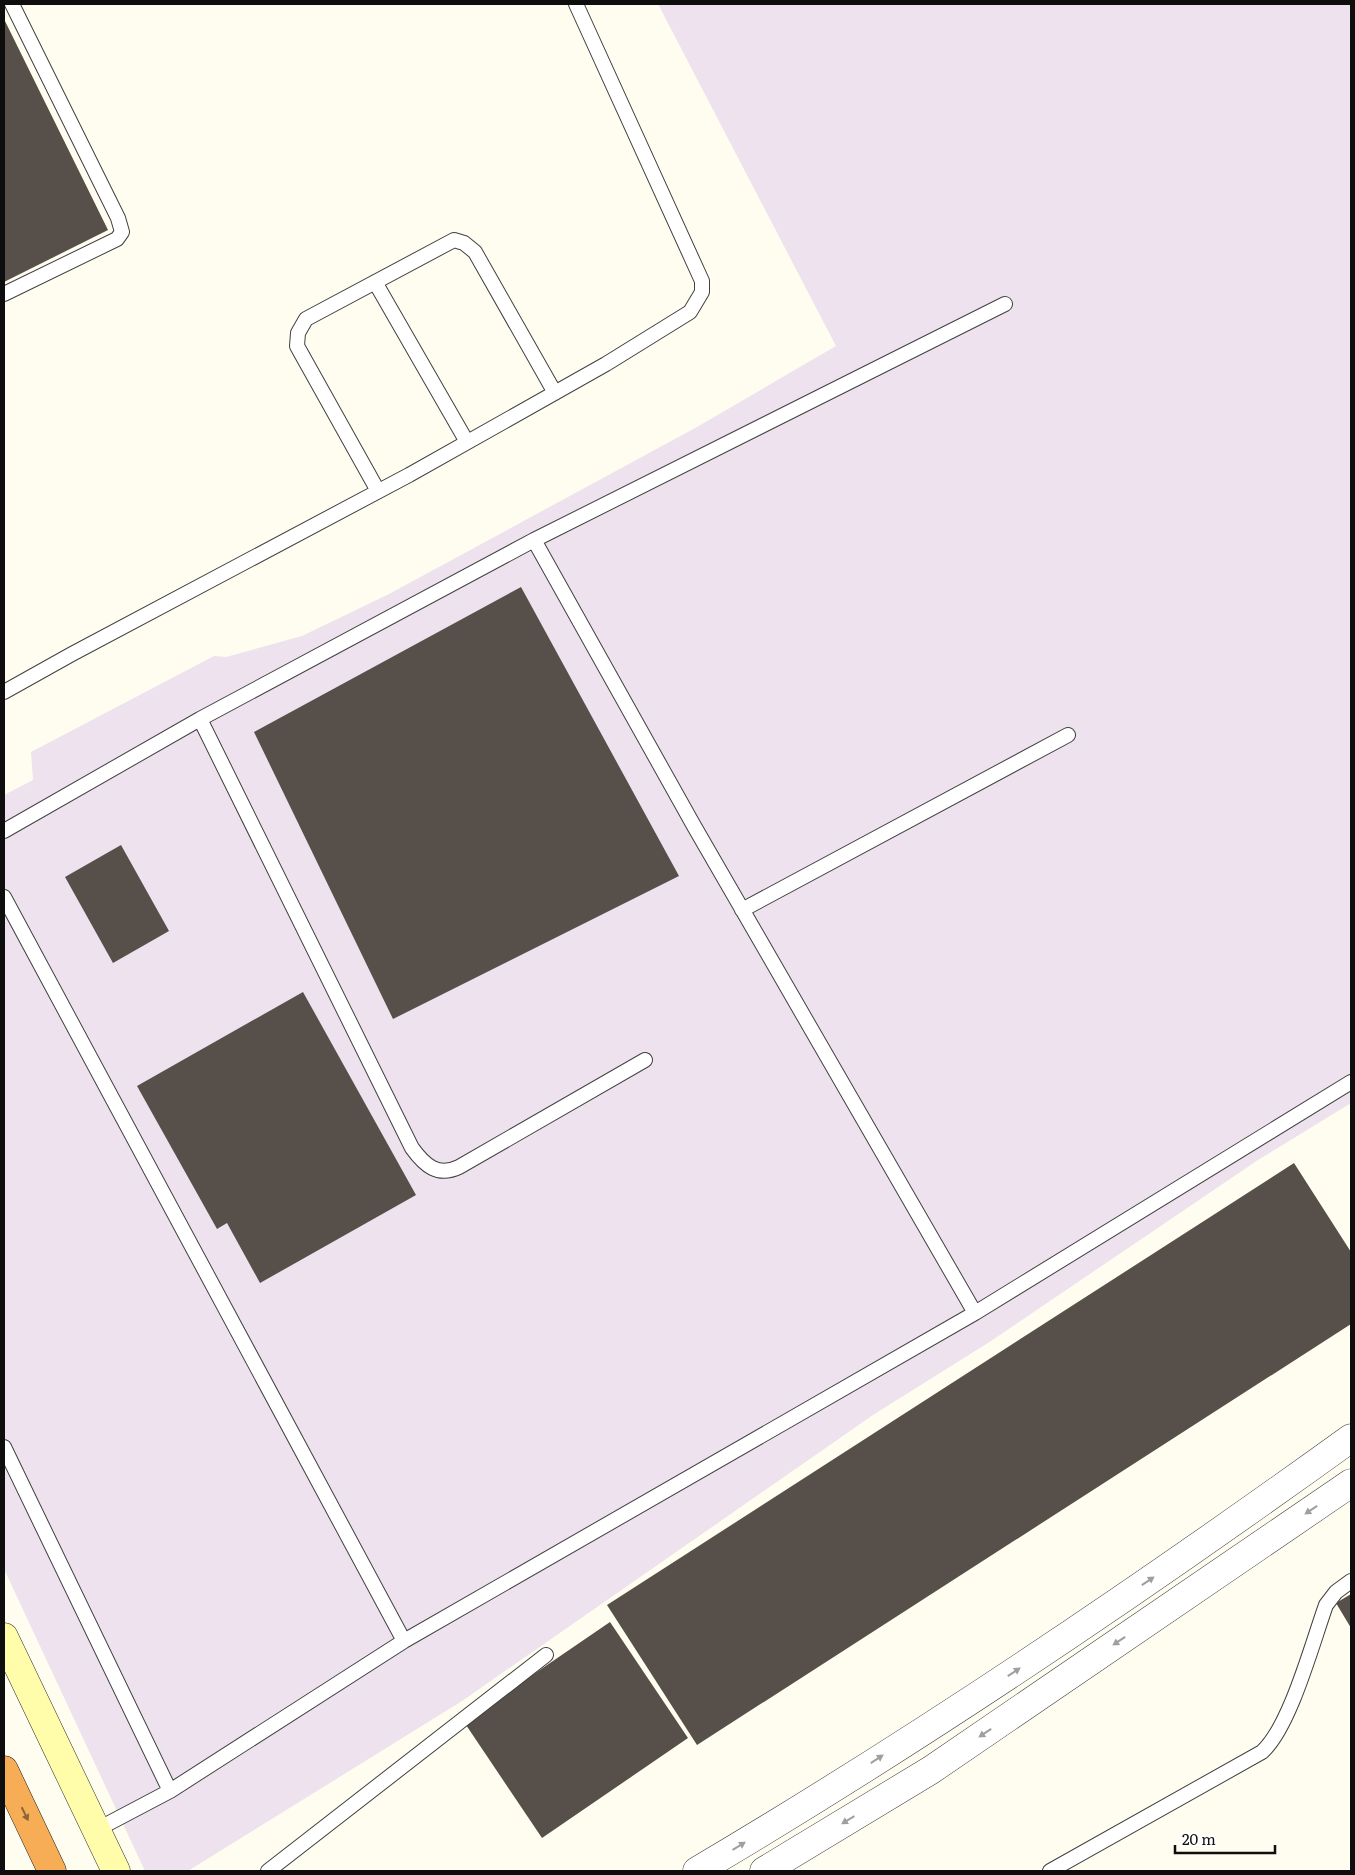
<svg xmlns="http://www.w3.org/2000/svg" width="1355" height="1875" font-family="Literata,serif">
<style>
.industrial{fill:#ede2ed}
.building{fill:#57504a}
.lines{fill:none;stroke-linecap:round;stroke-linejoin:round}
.service-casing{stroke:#414141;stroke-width:16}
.minor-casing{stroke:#414141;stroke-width:29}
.secondary-casing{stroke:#303030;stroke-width:29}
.motorway-casing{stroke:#1f1f1f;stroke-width:29}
.service{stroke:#fff;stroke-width:14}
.minor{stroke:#fff;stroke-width:28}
.secondary{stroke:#fffdaa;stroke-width:28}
.motorway{stroke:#f6ad56;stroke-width:28}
.oneway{fill:#9f9f9f}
.oneway2{fill:#8e6536}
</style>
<rect width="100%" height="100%" fill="#fffdef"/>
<path class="industrial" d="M658,4h693v1099l-93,57 -267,181 -118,74 -411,286 -274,170h-43l-141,-302v-774l29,-15 -2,-28 183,-96 12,1 76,-21 87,-42 308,-167 139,-81z"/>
<path class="building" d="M4,19l104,211 -104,52z
M521,587l158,289 -286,143 -139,-287z
M121,845l48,86 -56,32 -48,-86z
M303,992l113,203 -156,88 -33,-60 -10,6 -80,-143z
M1294,1163l57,89v72l-654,421 -90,-140z
M1351,1594v34l-15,-25z
M610,1622l78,116 -146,100 -78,-116z"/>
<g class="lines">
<defs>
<path id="service" d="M375,282l92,160
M4,294l113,-55 5,-7 -4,-14 -106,-214
M378,491l-81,-145 1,-13 8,-14 148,-79 10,3 11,9 80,141
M534,540l160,286 281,487
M4,692l68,-38 337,-179 197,-111 84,-52 12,-20v-11l-126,-277
M200,719l212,429c13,18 26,29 47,19l186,-107
M4,831l196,-112 334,-179 471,-236
M4,897l400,744
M742,910l326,-175
M4,1447l166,344
M96,1830l74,-39 234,-150 571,-328 376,-231
M268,1871l278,-216
M1050,1871l212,-119c28,-25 50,-108 64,-147l10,-13 15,-11"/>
<path id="minor" d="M697,1871c225,-133 442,-280 654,-433
M764,1871l167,-101 420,-287"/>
<path id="secondary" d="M4,1637l112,234"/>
<path id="motorway" d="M4,1770l48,101"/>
</defs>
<use href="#service" class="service-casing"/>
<use href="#minor" class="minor-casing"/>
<use href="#secondary" class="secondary-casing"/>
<use href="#motorway" class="motorway-casing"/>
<use href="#service" class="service"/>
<use href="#minor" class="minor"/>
<use href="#secondary" class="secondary"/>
<use href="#motorway" class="motorway"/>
</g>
<defs><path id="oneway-solid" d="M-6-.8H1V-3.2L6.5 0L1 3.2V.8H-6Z" transform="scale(1.25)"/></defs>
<g class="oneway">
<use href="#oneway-solid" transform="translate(1311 1510) rotate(146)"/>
<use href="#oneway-solid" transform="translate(1148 1581) rotate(-34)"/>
<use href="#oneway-solid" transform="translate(1119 1641) rotate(146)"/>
<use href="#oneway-solid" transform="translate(1014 1672) rotate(-33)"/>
<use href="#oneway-solid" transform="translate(985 1733) rotate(146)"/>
<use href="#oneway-solid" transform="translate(877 1759) rotate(-33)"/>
<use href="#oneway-solid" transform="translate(848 1820) rotate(149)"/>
<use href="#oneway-solid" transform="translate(739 1846) rotate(-31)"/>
</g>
<use class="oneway2" href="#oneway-solid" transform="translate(25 1814) rotate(64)"/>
<rect width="1355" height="1875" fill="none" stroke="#0e0e0e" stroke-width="10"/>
<path d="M1175 1845v8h100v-8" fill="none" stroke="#0e0e0e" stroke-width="2.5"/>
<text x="1182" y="1845" font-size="15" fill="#0e0e0e" stroke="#ffffff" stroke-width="4" paint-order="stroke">20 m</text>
</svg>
